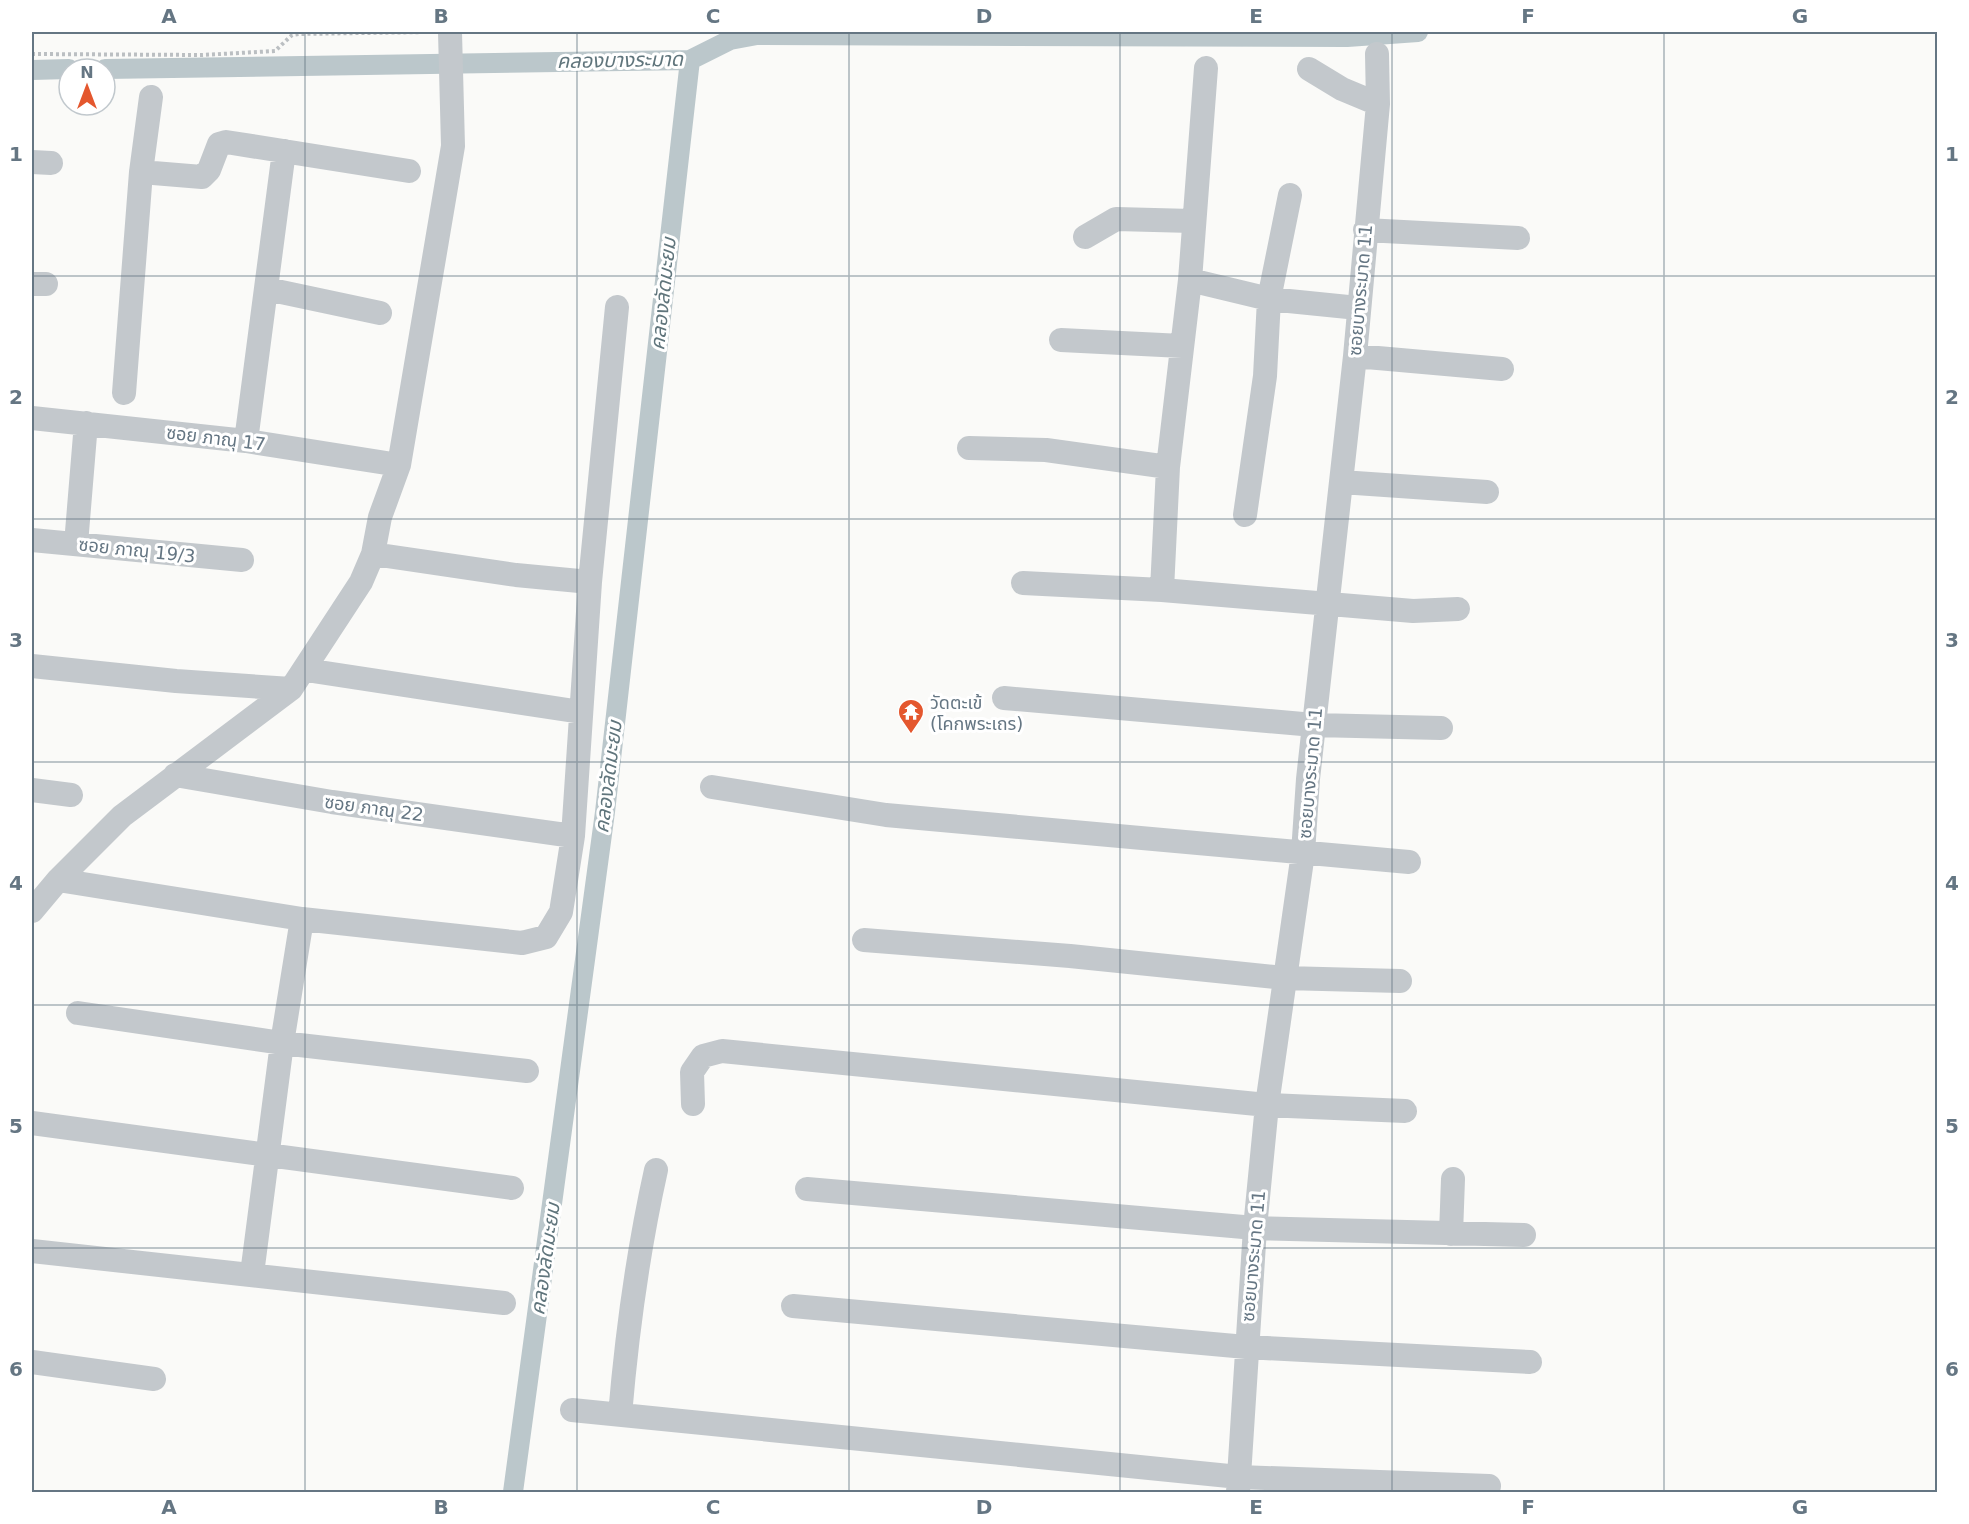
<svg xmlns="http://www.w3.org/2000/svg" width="1969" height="1524" font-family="'DejaVu Sans','Noto Sans Thai',sans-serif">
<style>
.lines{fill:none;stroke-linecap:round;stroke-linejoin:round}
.canal{stroke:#bbc7cb;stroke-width:20}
.path{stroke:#bbbfc2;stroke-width:4;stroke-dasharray:3 3;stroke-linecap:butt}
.minor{stroke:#c3c8cc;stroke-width:24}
.grid{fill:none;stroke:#657683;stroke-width:1.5;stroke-opacity:0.55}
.labels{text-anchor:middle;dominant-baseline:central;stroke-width:6;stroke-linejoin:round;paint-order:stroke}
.street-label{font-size:18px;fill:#657683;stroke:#fff}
.poi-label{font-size:18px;fill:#657683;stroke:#fff;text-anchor:start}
.water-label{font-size:20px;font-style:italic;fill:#60757c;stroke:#fff}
.neatline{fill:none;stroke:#657683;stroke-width:2}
.grid-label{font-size:20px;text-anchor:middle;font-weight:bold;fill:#657683}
</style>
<rect width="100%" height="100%" fill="#fafaf8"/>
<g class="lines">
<path class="canal" d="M105,69l585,-9 40,-20 27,-5 590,2 71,-5
M32,70l37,-1
M513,1492l92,-680 85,-752"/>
<path class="path" d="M32,54l170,1 73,-4 17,-16 7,-1 129,-2"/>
<path class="minor" d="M1206,68l-16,212 -22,187 -6,123 251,21 45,-2
M1309,69l33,20 36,15
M32,162l19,1
M141,172l61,5 7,-7 10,-26 7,-2 183,29
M1365,230l153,8
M1085,237l31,-18 76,2
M1190,280l79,19 89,9
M32,284h14
M267,289l113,24
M1061,340l121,6
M1355,356l147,13
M124,393l17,-221 10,-75
M32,418l214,23 153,24
M246,441l38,-290
M969,448l77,2 122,17
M1341,482l146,10
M1245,515l20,-139 4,-77 21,-104
M32,540l210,20
M76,544l10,-121
M373,554l143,21 74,7
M1023,583l139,7
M32,666l144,15 115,8
M306,670l275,42
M1004,698l310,27 127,3
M175,775l157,27 241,34
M712,787l174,28 523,47
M32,790l39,5
M58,880l244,39 220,24 24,-6 15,-25 12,-76 17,-254 27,-275
M32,911l26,-31 64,-64 169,-127 70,-107 12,-28 7,-37 19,-52 54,-319 -3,-114
M864,940l206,16 214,22 116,3
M78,1013l204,30 245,28
M693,1104l-1,-32 11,-16 19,-5 545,54 138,6
M32,1123l480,65
M807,1189l448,39 269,7
M1451,1234l2,-55
M32,1251l472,52
M252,1274l30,-231 20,-124
M793,1306l453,41 284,15
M32,1362l122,17
M572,1410l667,67 250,9
M620,1415c7,-83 18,-164 36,-245
M1238,1492l17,-264 12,-123 36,-252 5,-74 47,-423 23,-252 -1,-50"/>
</g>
<path class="grid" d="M305,32v1460M577,32v1460M849,32v1460M1120,32v1460M1392,32v1460M1664,32v1460M32,276h1906M32,519h1906M32,762h1906M32,1005h1906M32,1248h1906"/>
<defs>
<symbol id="temple-pin" viewBox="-11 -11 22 30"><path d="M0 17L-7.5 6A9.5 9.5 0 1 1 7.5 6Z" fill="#e4572e" stroke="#fff"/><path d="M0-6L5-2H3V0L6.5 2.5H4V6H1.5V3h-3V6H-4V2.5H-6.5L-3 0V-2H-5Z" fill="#fff"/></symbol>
</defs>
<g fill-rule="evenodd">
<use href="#temple-pin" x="896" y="697" width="30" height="40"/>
</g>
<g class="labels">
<g class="street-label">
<text transform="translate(1360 290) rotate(-85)">ซอยบางระมาด 11</text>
<text transform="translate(216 438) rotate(7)">ซอย ภาณุ 17</text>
<text transform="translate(137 550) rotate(6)">ซอย ภาณุ 19/3</text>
<text transform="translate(1310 773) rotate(-85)">ซอยบางระมาด 11</text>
<text transform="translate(374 808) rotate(8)">ซอย ภาณุ 22</text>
<text transform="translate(1253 1256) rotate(-85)">ซอยบางระมาด 11</text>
</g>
<g class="poi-label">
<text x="930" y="702">วัดตะเข้<tspan x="930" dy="21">(โคกพระเถร)</tspan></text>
</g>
<g class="water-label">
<text transform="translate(620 60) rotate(-1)">คลองบางระมาด</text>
<text transform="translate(663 294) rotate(-84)">คลองลัดมะยม</text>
<text transform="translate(608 777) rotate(-83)">คลองลัดมะยม</text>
<text transform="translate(545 1259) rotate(-82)">คลองลัดมะยม</text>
</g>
</g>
<rect width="1969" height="1524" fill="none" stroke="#ffffff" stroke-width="66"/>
<g transform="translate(87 87)"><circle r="28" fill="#ffffff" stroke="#c1c8cd" stroke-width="1.5"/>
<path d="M0-4.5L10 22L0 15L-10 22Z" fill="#e4572e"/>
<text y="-9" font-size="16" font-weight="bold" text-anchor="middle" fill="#657683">N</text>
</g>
<rect x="33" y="33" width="1903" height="1458" class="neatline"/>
<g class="grid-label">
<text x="169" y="23">A</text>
<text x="441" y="23">B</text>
<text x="713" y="23">C</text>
<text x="984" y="23">D</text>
<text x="1256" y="23">E</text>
<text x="1528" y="23">F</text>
<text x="1800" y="23">G</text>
<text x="16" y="161">1</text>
<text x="1952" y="161">1</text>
<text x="16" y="404">2</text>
<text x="1952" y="404">2</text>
<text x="16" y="647">3</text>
<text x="1952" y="647">3</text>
<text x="16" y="890">4</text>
<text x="1952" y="890">4</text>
<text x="16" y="1133">5</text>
<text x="1952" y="1133">5</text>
<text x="16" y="1376">6</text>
<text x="1952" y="1376">6</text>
<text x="169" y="1514">A</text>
<text x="441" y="1514">B</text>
<text x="713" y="1514">C</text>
<text x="984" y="1514">D</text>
<text x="1256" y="1514">E</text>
<text x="1528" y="1514">F</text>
<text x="1800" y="1514">G</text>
</g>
</svg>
